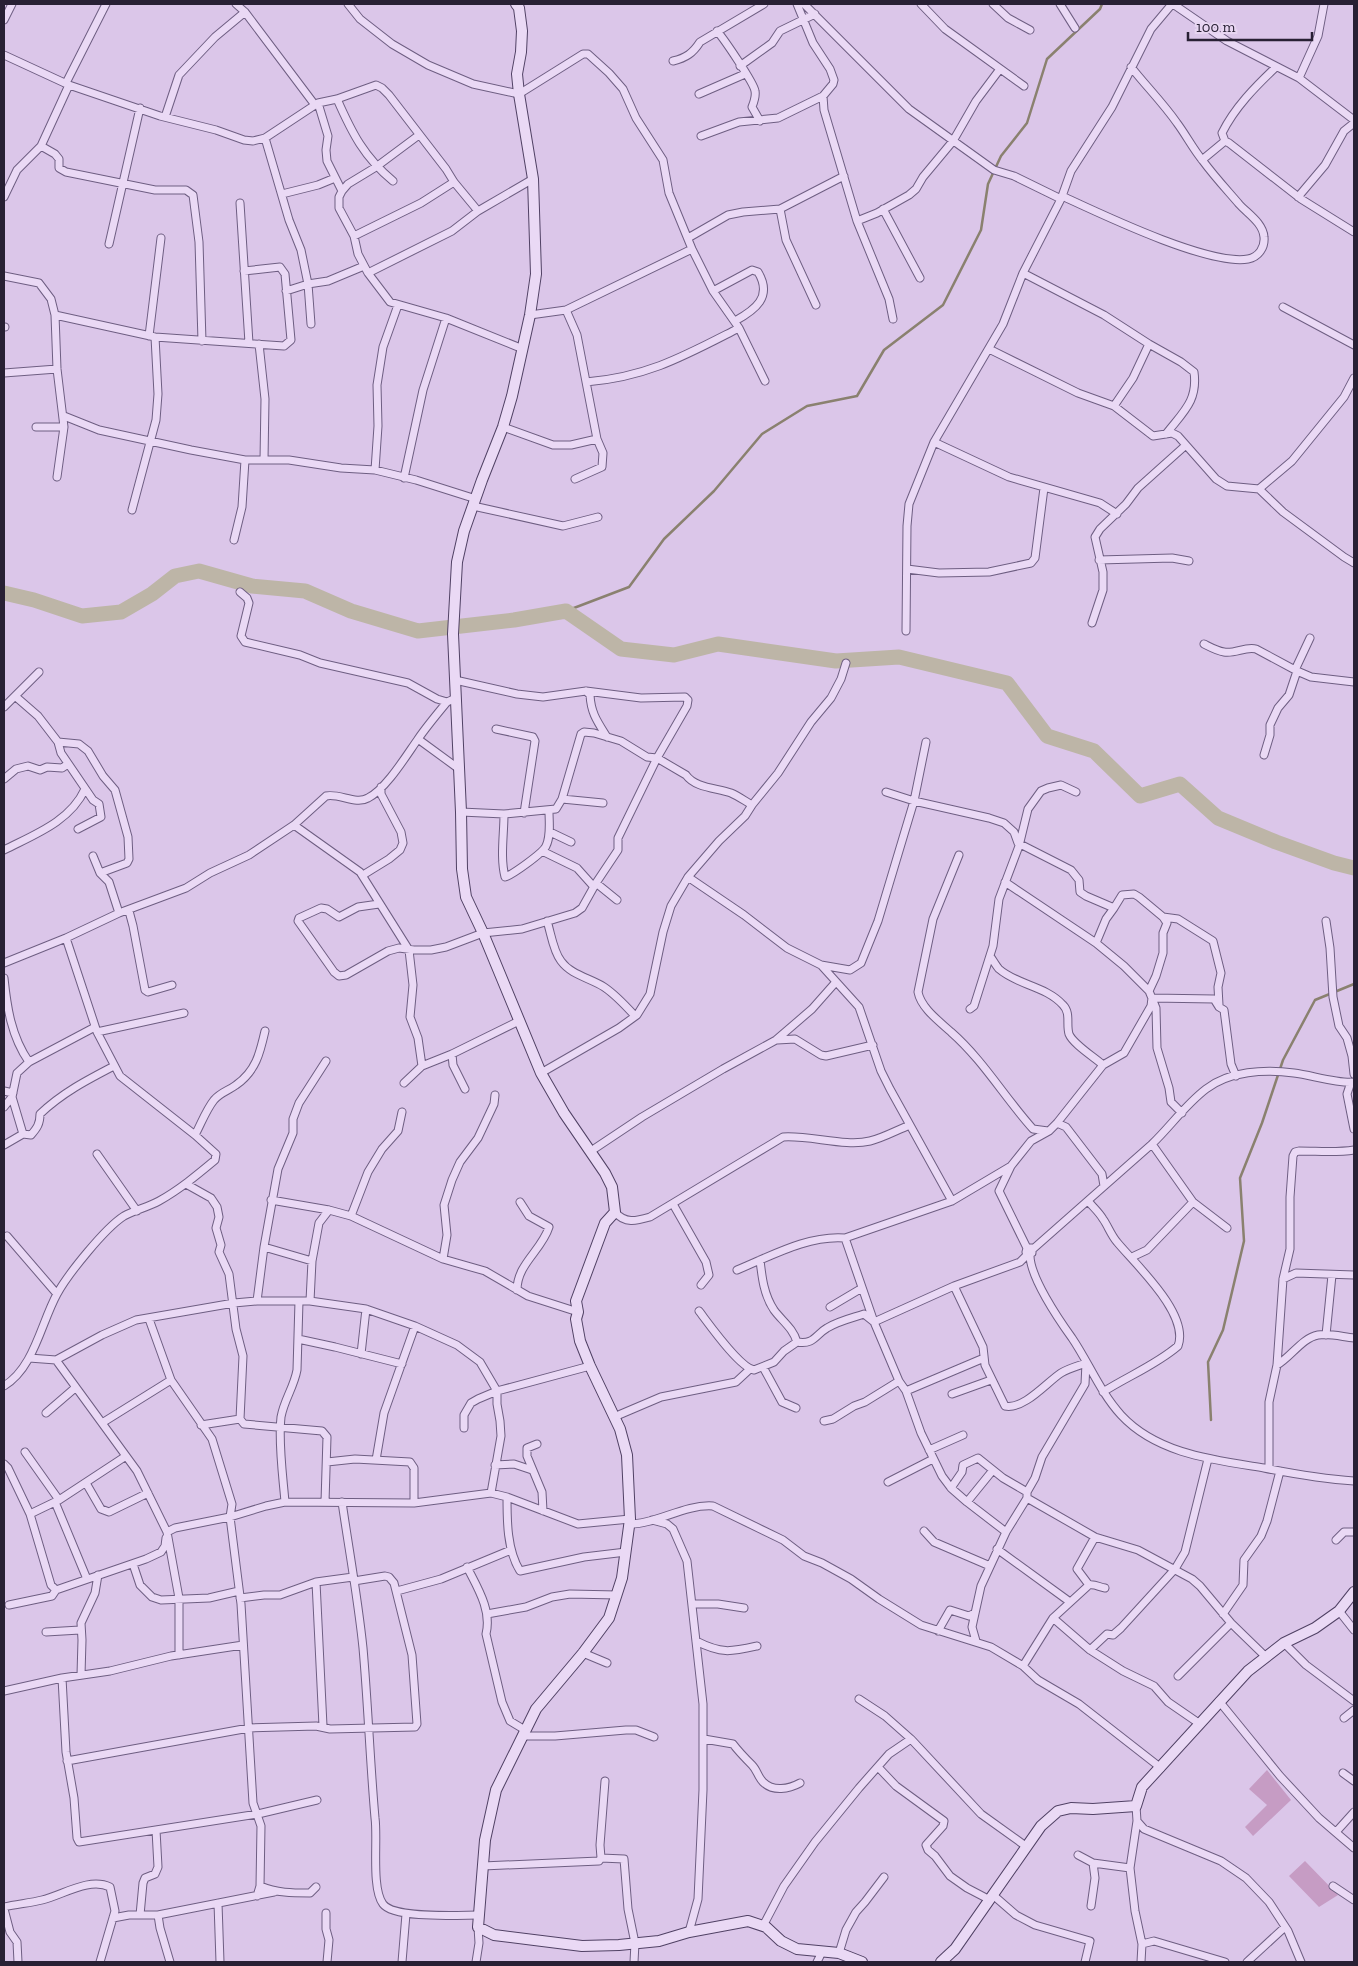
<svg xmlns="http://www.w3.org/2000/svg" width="1358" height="1966" font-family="'Zilla Slab',serif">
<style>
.green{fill:#c69cc4}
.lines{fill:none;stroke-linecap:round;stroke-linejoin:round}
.stream{stroke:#8a816f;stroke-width:2.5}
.river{stroke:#bdb5a7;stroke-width:15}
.street-casing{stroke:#6e5e82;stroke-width:9}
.secondary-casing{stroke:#504164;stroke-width:12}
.street{stroke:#ead9f5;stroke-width:7}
.secondary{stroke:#ead9f5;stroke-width:10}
</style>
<rect width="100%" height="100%" fill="#dbc6e9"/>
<path class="green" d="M1267,1770l24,30 -38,36 -8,-9 22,-22 -18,-16z
M1305,1861l33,34 -19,12 -30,-31z"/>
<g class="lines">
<path class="stream" d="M566,611l63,-24 35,-48 50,-48 48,-57 45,-28 50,-10 27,-46 59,-45 38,-75 7,-46 13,-28 26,-33 20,-64 53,-50 2,-5
M1211,1420l-3,-58 15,-32 21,-89 -4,-63 22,-55 21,-63 32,-60 39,-16"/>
<path class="river" d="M4,593l30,7 48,16 39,-4 31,-18 23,-18 24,-5 53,15 53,5 46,20 67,20 96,-11 52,-9 55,38 53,6 44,-11 118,17 63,-4 108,26 40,53 47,15 46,45 40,-12 38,34 58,24 58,21 20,5"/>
<defs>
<path id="street" d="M236,4l9,8 70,93
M348,4l12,15 32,25 36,21 45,19 46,10 64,-40h5l21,19 14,16 13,29 27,42 6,33 23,56 21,42 26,37 26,53
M804,4l105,105 85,61 20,6 47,23
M921,4l24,25 79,57
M993,4l15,14 22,12
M1060,4l15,24
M1173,4l54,37 72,37 55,42
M4,20l8,-16
M717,31c7,8 37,52 38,60 1,5 -1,11 -3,16l8,14
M4,55l65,30 91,31 56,14 28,10 9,1 12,-3 53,-35 19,-4 39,-14 6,3 7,7 57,74 8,13 24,29
M673,61c13,-3 20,-8 27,-19l64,-38
M740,66l32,-23 8,-12 35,-17
M1276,67c-21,20 -41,40 -54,66l3,8 4,2 72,56 53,33
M1299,78l19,-42 6,-32
M66,83l40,-79
M699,94l46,-20
M823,96l1,14 33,111 32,78 4,20
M337,99c15,34 27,58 56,82
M318,103l10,33 -2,14 1,11 15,30
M165,117l14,-42 36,-38 30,-25
M419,135l-43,32 -28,17 -6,7 -3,6v11l15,28 4,18 10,19 22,29 56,16 77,31
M701,136l38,-14 39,-4 45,-22 10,-12 1,-4 -4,-11 -17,-26 -16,-39
M265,138l24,82 12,30 7,34 3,40
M41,146l14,8 4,5v9l7,4 89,18h31l7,5 6,47 3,99
M1202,160l23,-19
M282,194l36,-9 17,-7
M1062,196c39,18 147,70 186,63 11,-2 17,-12 16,-22 -1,-14 -16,-23 -25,-33 -12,-14 -25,-28 -36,-43 -10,-12 -17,-26 -26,-38 -14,-20 -31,-37 -46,-56
M4,197l13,-27 24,-24 28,-61
M1298,197l27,-32 19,-34 10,-8
M240,203l9,140
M780,209l6,31 30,65
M883,209l37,69
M857,221l20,-8 32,-18 7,-6 7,-12 30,-36 23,-40 24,-32
M354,236l67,-33 33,-21
M688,238l40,-23 15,-3 37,-3 64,-33
M109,244l31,-136
M368,273l84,-42 26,-20 55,-32
M1023,273l81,42 45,29 32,18 13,10c4,29 -11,40 -28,62
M4,276l35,7 12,16 4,16 2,54 7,58 -7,50
M286,291l22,-7 20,-3 36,-15
M713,291l39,-21 6,2c15,25 -3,38 -23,49
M1283,307l71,38
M566,310l11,25 20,104 6,14 -1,14 -27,12
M55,315l100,22 129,9 7,-6 -6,-66 -5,-7 -36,4
M530,315l36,-5 126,-61
M4,327h1
M149,336l12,-98
M259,344l6,55 -1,61
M989,349l89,44 36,13 39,30 19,-3 6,3 38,43 11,7 32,3 24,23 61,45 10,6
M4,373l53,-4
M586,382c62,-5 100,-27 153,-54
M1114,406l19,-28 16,-34
M64,416l35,14 92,20 54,10h44l52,8 34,2 41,10 60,19
M36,427h28
M503,427l50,18h18l26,-6
M934,442l75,35 91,26 17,11
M375,470l3,-44 -1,-41 6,-38 15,-42
M404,478l19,-88 23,-72
M1259,489l33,-28 52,-64 10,-19
M473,506l90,20 35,-9
M132,510l24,-90 2,-26 -3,-57
M234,540l8,-33 3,-47
M1099,560l73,-2 17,3
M907,569l32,4 50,-1 42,-9 4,-5 9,-70
M240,592l7,6 2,5 -8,33 4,6 55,13 20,8 88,20 29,16 10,3
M1092,623l11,-33v-18l-8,-35 5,-8 26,-25 12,-16 48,-43
M906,631l1,-105 2,-22 25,-62 69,-118 20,-51 38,-74 10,-28 41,-64 39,-78 21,-25
M1204,644c6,3 13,7 20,8 11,2 22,-6 32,-3l41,22 14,6 43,5
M1295,670l15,-32
M586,691l4,4c1,18 7,26 17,42
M15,696l23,20 20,26 3,11 32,47 6,4 2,13 -23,12
M4,707l35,-35
M496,729l37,8 2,4 -11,72
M418,739l41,30
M58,742l21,2 9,7 15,25 12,14 13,47 1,22 -2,4 -27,10
M1264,755l6,-20v-10l8,-17 11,-13 8,-24
M4,779l12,-10 12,-3 12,4 7,-3 15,1 6,-4
M886,792l28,9 75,17 15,5 10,9 4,11 53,27 8,10 1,12 6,4 28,12 8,-13 12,-1 5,3 24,20 4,6 -4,10v20l-7,23 -7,15
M562,799l41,4
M461,812l43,2 52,-5 6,-10 19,-65 3,-2 10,1 27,8 26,16 10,1 29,17c9,13 31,13 45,18 7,3 14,8 21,12
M504,814c0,21 -4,43 1,63 7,-2 38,-24 41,-31 5,-10 3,-24 3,-35
M294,825l66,47 49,78 4,35 -3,32 8,21 4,28
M550,832l21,10
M4,850c29,-15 66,-28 81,-61
M542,851l35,17 17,19
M959,855l-26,64 -15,73c3,16 21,29 33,40 32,28 54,66 82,97l15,2
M93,856l7,17 9,9 10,31
M363,875l26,-16 11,-9 3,-7 -2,-11 -20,-38v-7
M688,877l56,38 43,33 34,17 29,5 11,-7 17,-42 36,-120 12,-59
M1005,882l91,61 28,23 25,25 7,17 1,40 12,40 2,14 11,11
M596,883l21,17
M379,904l-21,3 -19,10 -12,-8 -6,-1 -22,10 -1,3 36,51 5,4 7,-1 42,-24 11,-3 15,2h17l15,-3 37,-14 39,-4 53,-16 7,-5 14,-25 22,-33v-12l39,-80 30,-52 1,-6 -3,-3 -44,1 -55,-7 -43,6 -26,-3 -62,-14
M129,911l4,15 12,64 3,2 24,-7
M1163,917l15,2 35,22 8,32 -3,14 1,18
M547,921c4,12 6,30 14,40 10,14 29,17 43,26 12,8 21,18 31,29
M1326,921l4,27 3,49 6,29 8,12 5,18 2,18
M1096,943l10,-24 8,-11
M990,956c3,4 6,10 9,13 18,16 47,17 64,36 8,8 3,19 6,29 4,10 25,23 34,31
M4,963l62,-25 53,-25 67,-25 24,-15 39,-18 45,-30 32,-29c13,-3 30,9 42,2 18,-9 38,-42 50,-59 9,-13 19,-25 29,-37l9,-4
M821,965l38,42 22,64 9,18 62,112
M4,978c3,29 7,58 25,84
M1152,998l62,1 5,8 5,3 7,54 5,12
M970,1009l4,-3 19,-60 6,-47 20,-53 9,-37 13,-18 7,-3 13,-3 15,7
M97,1032l87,-19
M777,1040l18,-1 26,16 5,1 47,-11
M452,1054l1,11 12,24
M541,1073l78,-45 18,-13 13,-21 13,-62 8,-26 17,-29 31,-36 26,-25 7,-11 26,-32 33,-51 20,-24 10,-19 5,-16
M1351,1082l-4,12 7,35
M404,1083l18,-17 30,-12 67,-33
M4,1091l9,2
M4,1107l8,-10
M1057,1123l9,4 36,47 2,12
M23,1134l-11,-37 5,-24 12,-11 66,-35
M195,1135c6,-11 11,-25 19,-35 7,-8 14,-9 22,-15 20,-14 24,-32 29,-54
M1152,1144l41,58 34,26
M4,1145l19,-11 8,1c6,-7 9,-11 9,-21 22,-21 47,-34 74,-48
M591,1151l51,-34 81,-48 53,-29 36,-31 23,-26
M97,1154l40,57
M1011,1166l-12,25 28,57 -1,4 3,2 3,-1v-5h-5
M186,1184l25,14 6,9 2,10 -3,11 5,17 -2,7 10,22 7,55 7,27 -3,63 4,5 78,7 5,6 -2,65
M271,1200l58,10 22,6 92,43 42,12 43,25 50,16
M1088,1201c5,6 11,11 15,18 5,7 8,16 14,23 18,22 73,72 61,104 -22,19 -50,30 -75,46
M673,1204l33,58 3,13 -8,10
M615,1212c10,12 21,9 35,5l133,-80c27,-2 62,10 87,4 13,-3 27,-11 40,-16
M351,1216l17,-44 14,-23 16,-18 4,-19
M7,1236l50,58
M845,1238l29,84 25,59 7,10 15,42 21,43 9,12 16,14 39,30
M264,1247l48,14
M1033,1249l119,-105c18,-17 33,-39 54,-55 23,-18 59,-20 88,-16 17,2 45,11 60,9
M1030,1254c-1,22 29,66 42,84 17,25 28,54 49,77 36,39 93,45 143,53 30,6 59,11 90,13
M1132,1257l15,-7 46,-48
M443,1259l4,-24 -3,-30 8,-25 8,-18 18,-24 16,-34 1,-9
M760,1260c2,18 4,35 14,50 8,11 19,18 23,32
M737,1270c34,-14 71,-35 108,-32l107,-37 59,-35 20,-25 18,-10 8,-8 46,-58 21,-12 27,-47 1,-8
M1283,1279l13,-6 58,2
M954,1286l29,61 2,18 20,41c19,4 42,-24 56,-33 8,-5 17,-7 25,-10l-1,21 -43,73 -7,21 -8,14v6l-21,34 -25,54 -9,41 4,14
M517,1290c0,-26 25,-40 32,-63l-20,-11 -9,-14
M257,1301l7,-54 14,-78 15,-36v-14l6,-16 27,-42
M310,1301l2,-40 7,-38 10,-13
M830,1307l32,-19
M699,1311c10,13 40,56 55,59l20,-8 10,-11 13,-9c17,3 18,-7 30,-14 11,-7 25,-10 37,-14l10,8 80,-36 66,-24 8,-8
M149,1319l22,61 41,59 20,65 -2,13 11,87 12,199 8,23 -1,60 -3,10
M1326,1335l6,-60
M298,1339l37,8 67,17
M361,1354l5,-45
M29,1358l27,2 46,-25 34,-15 98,-17 23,-2h53l56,8 49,17 42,19 23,17 17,29v13l3,17 1,15 -10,57
M56,1360l81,111 30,61 12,66v57
M1277,1365c14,-8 25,-27 41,-30 12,-2 25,2 36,3
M763,1367l19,35 14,6
M4,1386c30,-18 37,-63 53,-92 11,-20 48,-66 67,-78 11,-6 24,-9 35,-15 20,-11 38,-26 56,-41l1,-6 -21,-19 -75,-59 -23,-44 -31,-94
M906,1391l78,-33
M952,1394l39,-14
M46,1413l29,-25
M614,1417l47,-20 75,-15 14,-13
M824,1421l9,-2 21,-13 11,-4 34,-21
M102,1423l69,-43
M201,1425l39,-6
M464,1428v-13l7,-12 7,-4 19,-8 93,-25
M537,1444l-10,4v8l15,36 1,19
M929,1450l34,-15
M25,1452l34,48
M376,1460l8,-47 31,-87
M327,1462l28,-3 55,3 4,6v35
M4,1464l4,4 22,46 21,71 5,5
M495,1465l19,-1 18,6
M1269,1469v-67l8,-37 6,-86 7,-30v-52l3,-41 2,-4 4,-1c19,0 37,2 55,-1
M888,1482l45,-23
M86,1483l15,26 8,3 39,-19
M951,1488l11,-16 1,-7 15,-7 25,20 24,14
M507,1497c0,24 0,53 13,74l64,-14 42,-5
M1027,1498l68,39 43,13 54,29 8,7 31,37 35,34
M55,1502l32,77
M285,1502c-2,-25 -7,-60 -4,-85 3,-17 13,-30 16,-47l2,-69
M342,1502c7,48 16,97 21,146 5,57 7,113 12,170 3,21 -4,70 8,86 11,15 76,11 95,11
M967,1502l26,-32
M30,1514l29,-14 67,-44
M652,1520l15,4 6,5 14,32 16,143v86l-5,109 -9,33
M630,1524c27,0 54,-20 83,-18l70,34 21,16 18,7 29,16 28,20 42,26 70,22 32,19 15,14 41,24 82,64
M924,1531l10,11 56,24
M167,1532l8,-4 55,-11 36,-11 19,-4 129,1 77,-10 16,4 71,27 52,-5
M1336,1540l8,-8h10
M997,1549l73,53
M133,1564l7,21 12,12 9,3 48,-2 30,-7
M467,1567c10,20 25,43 19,67l16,68 8,19 15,9
M316,1582l7,144
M1089,1585l-12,-16 18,-32
M397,1591l44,-12 70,-29
M240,1598l24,-3h16l36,-13 37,-5
M692,1604h26l26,4
M9,1605l43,-9 4,-6 90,-31 15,-7 4,-6 1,-8
M1339,1611l15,19
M487,1614l39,-7 26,-10 18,-3 47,1
M1223,1614l20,-29 1,-25 17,-24 6,-15 13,-50
M1053,1618l37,32 33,21 31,15 14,16 32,22
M938,1631l12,-21 19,6 6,-3
M46,1632l34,-2
M696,1641c26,13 34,11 61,5
M1284,1643l22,22 48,36
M1090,1650l17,-16 6,1 8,-7 54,-59 10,-17 23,-93
M583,1653l24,10
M1023,1666l30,-48 36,-33c6,-1 10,2 16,3
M81,1675l1,-35 -1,-17 14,-30 3,-18
M1178,1676l53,-53
M62,1678l4,74 8,46 3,40 2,4 179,-28 59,-14
M4,1691l58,-13 48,-7 61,-15 72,-11
M859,1699l26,17 26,23 70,75 46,33
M1219,1701l61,75 39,42 35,30
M1344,1718l10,-8
M522,1736h33l71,-6h10l18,7
M704,1739l29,5c6,8 12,14 19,21 5,5 6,12 11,17 10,10 26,7 37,1
M67,1761l182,-33 67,-2 14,3 85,-2 2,-3 -5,-69 -18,-72 -5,-6 -4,-1 -31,5
M878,1767l18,19 48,35 -1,5 -17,19 2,5 7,6 15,20 17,12 23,12
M1343,1773l11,8
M1136,1806l1,15 7,8 77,32 25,17 23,24 19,29 13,31
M1137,1821l-7,47 5,43 7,33 -1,18
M1336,1832l18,-20
M1078,1855l15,8 2,15 -4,28
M601,1858l23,1 4,50 7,34 -1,19
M1093,1863l37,5
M483,1866l116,-5 2,-3 -1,-13 5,-64
M260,1886c17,7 32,7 50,7l6,-6
M1333,1886l21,14
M993,1895l23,20 19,10 55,16 -5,21
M218,1903l2,59
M4,1907c13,-3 26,-4 38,-7 21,-5 47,-23 68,-13l5,24 -15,51
M4,1909l6,23 7,10 1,20
M326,1913v16l3,11 -2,22
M140,1915l3,-32 2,-5 10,-4 3,-7 -2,-37
M158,1915l2,13 10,34
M113,1918l16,-3h29l116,-23
M763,1926l21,-40 31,-44 44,-54 30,-34 22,-15
M1142,1944l12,-3 71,21
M839,1953l7,-23 10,-18 9,-10 19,-25
M402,1962l4,-48
M476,1962l3,-19 -1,-16
M817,1962l5,-10
M1247,1962l38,-35"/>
<path id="secondary" d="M516,4l3,4 3,23 -1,21 -4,22 2,20 14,85 3,95 -6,41 -18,81 -9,31 -21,53 -18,51 -7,31 -4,72 8,178 1,57 4,28 17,36 58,140 23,40 41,60 7,14 3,25 -10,11 -29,78 2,11 -2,7 4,22 10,25 30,63 7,26 3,64 -8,59 -13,40 -26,35 -47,56 -40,81 -11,50 -7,87 16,8 88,11 37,-1 40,-4 30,-9 59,-11 18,6 15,14 16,8 42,4 23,9
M941,1962l14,-13 86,-123 17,-15 13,-3 22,1 43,-3 6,-19 106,-116 36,-28 31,-15 24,-17 15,-19"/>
</defs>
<use href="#street" class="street-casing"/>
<use href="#secondary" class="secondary-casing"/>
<use href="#street" class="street"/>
<use href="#secondary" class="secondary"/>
</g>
<rect width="1358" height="1966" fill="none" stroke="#282034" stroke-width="10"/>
<path d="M1188 32v8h124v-8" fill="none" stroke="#282034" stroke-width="2.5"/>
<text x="1196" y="32" font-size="15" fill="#282034" stroke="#e7d5f1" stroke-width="4" paint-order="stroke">100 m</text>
</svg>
